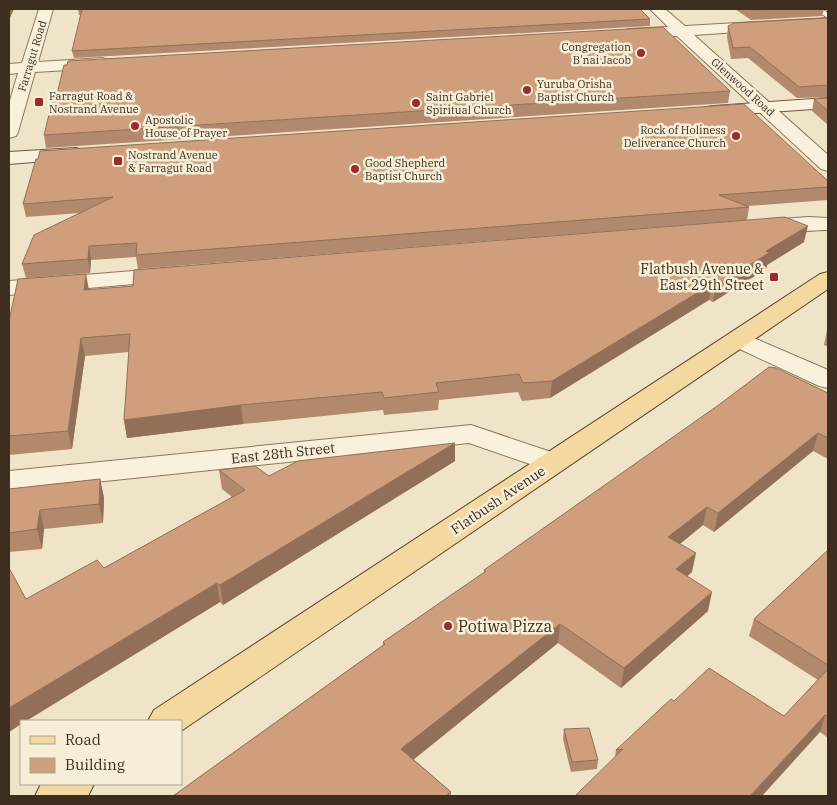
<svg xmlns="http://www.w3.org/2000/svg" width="837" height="805" font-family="'IBM Plex Serif',serif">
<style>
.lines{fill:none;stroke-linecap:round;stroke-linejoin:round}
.service-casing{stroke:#8d765c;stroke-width:2}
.minor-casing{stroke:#8d765c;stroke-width:2}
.secondary-casing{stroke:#6f573f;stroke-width:2}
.primary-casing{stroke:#5b4430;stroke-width:2}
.service{fill:#faf1dc;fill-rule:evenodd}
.minor{fill:#faf1dc;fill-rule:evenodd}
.secondary{fill:#faf1dc;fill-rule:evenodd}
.primary{fill:#f3d9a0;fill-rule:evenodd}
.wall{fill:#b2896c}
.shaded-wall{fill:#916f58}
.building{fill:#cf9f7d;stroke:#916f58}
.poi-dot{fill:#9e2a2b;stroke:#f7eed8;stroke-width:2}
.labels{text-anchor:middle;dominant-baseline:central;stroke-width:5;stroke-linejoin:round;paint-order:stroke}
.far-poi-label{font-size:11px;fill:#3d2e20;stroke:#f7eed8;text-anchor:start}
.far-street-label{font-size:11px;fill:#3d2e20;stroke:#f7eed8}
.poi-label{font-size:14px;fill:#3d2e20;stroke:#f7eed8;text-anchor:end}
.street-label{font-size:14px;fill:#3d2e20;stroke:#f7eed8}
.near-poi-label{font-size:16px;fill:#3d2e20;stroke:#f7eed8;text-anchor:start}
</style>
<rect width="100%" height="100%" fill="#f0e4c8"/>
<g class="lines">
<defs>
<path id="service" d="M814,9h8l6,4v5z"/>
<path id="minor" d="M39,9h14l-15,53 64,-4 6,2 2,3 -2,3 -6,2 -67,4 -17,60 -2,4 -7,2v-34l9,-31 -9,1v-10l13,-1z
M650,9h15l20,17 143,-8v8l-134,9 134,120v16l-7,-2 -144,-133 -53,1 -3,-3 3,-3 5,-2 39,-2z
M808,217l20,1v12c-20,0 -53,5 -71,1l-3,-5 3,-5z
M171,268l8,2 4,5 -4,5 -170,15v-14z
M740,332l88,38v18l-9,-2 -88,-41 -4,-5 4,-5z
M471,425l92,31 5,7 -5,7 -10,2 -84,-29 -460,48v-20z"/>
<path id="secondary" d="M828,98v10l-115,8 -6,-1 -3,-4 3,-4 6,-1z
M76,148l7,2 3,4 -3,4 -74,6v-12z"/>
<path id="primary" d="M828,272v17l-647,442v-10h-33l6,-11 666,-436z
M41,784h53l-6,12h-53z"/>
</defs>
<use href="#service" class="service-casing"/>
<use href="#minor" class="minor-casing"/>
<use href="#secondary" class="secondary-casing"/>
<use href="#primary" class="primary-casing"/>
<use href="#service" class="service"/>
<use href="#minor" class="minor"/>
<use href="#secondary" class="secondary"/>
<use href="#primary" class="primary"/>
</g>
<path class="wall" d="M78,9h562l10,10v7l-576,32 -2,-7 9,-36h-2z
M735,9h89l-2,7 -71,4z
M828,18v79l-31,1 -49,-40 -17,1 -4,-22 1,-11z
M730,91l-2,12 -682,45 -2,-13z
M828,98v27l-16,-14 2,-12z
M36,159l792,22v19l-80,6 1,1 -2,13 -609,49 -2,-12 -45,3 -1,13 -64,5 -4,-14 58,-51 -54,4 -3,-13z
M804,242l-37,23 -1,4 -53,33 -4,-2 -159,98 -28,3 -4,-9 -79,8 -1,10 -54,5 -1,-5 -140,14 -116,14 -3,-18 5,-68 -44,4 -13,93 -63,6v-134l80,-31z
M828,329v18l-4,-2 3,-15z
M828,393v66l-15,-8 -99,81 -11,-7 -23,19 12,28 -5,4 21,35 -87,77 -63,-45 -145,116 38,33v4h-278l210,-151v-3l101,-69v-3z
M455,443v18l-232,144 -3,-3 -194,119h-5v3l-12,8 17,-133 78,-31 128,-71 -10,-8 -3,-19 50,6z
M100,479l4,19 -1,25 -59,6 -2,20 -33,3v-63z
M828,550v188l-8,-6 -205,25 1,-7 58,-49 110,15 34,-36 -69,-44 5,-17z
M564,729l34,31 -1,9 -26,3 -8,-33z"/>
<path class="shaded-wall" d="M9,9h5l-5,11z
M808,226l-4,16 -37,23 -1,4 -53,33 3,-17 50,-34z
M89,246l2,14 -1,13 -2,-14z
M86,274l3,16h-5z
M712,284l-3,16 -159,98 2,-17z
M81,338l4,18 -13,93 -4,-18z
M241,405l2,19 -116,14 -3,-18z
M818,433l-5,18 -99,81 4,-19z
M455,443v18l-232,144 -3,-20z
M100,479l4,19 -1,25 -4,-19z
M707,507l-4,18 -38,31 3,-19z
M40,510l4,19 -2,20 -5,-20z
M696,553l-4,19 -19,16 3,-19z
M217,583l3,19 -194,119h-5v3l-12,8v-24z
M712,592l-4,19 -87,77 3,-20z
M560,624l-2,19 -156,126 -1,-20z
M825,715l-5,17 -58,64h-12z"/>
<path class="building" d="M82,9h558l10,10 -578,32z
M751,9h28l-26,1z
M828,18v67l-29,2 -49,-40 -17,1 -5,-22 6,-3z
M663,27l67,64 -686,44 10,-41h3l7,-29h3l1,-4z
M828,98v13l-14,-12z
M744,104l84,77v6l-109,8 30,12 -613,48 1,-12 -48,3 -1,13 -66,5 12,-29 79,-38 -90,7 13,-45h2l2,-8z
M785,217l23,9 -42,25 3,2 -53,32 -4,-1 -160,97 -29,2 -4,-9 -83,9 3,9 -55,6 -2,-6 -141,13 -117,15 6,-86 -49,4 -13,93 -59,5v-115l9,-42 68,-5 -2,16 49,-4 1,-16z
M769,367l7,1 52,25v45l-10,-5 -100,80 -11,-6 -39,30 28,16 -20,16 36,23 -88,76 -64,-44 -159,125 50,43 -5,4h-273l212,-152 -2,-2 103,-71 -2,-1 236,-166z
M455,443l-235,142 -3,-2 -208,125v-140l17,31 71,-39 7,8 141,-78 -26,-20 36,-4 14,10 29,-15z
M100,479l-1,25 -59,6 -3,19 -28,4v-44z
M828,550v115l-74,-46z
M709,668l75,48 44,-47v47l-3,-1 -75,81h-175l48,-47 -7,1 55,-51 3,2z
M589,728l9,32 -26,2 -8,-33z"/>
<g class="poi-dot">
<circle cx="641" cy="53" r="5"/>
<circle cx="527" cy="90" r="5"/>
<rect x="34" y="97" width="10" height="10" rx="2.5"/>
<circle cx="416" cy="103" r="5"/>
<circle cx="135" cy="126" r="5"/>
<circle cx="736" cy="136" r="5"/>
<rect x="113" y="156" width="10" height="10" rx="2.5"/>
<circle cx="355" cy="169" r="5"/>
<rect x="769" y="272" width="10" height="10" rx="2.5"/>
<circle cx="448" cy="626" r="5"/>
</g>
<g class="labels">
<g class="far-poi-label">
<text x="631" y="47" text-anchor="end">Congregation<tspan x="631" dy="13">B'nai Jacob</tspan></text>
<text x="537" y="84">Yuruba Orisha<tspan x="537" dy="13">Baptist Church</tspan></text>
<text x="49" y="96">Farragut Road &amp;<tspan x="49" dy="13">Nostrand Avenue</tspan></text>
<text x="426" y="97">Saint Gabriel<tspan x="426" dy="13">Spiritual Church</tspan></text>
<text x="145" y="120">Apostolic<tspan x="145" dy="13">House of Prayer</tspan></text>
<text x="726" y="130" text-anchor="end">Rock of Holiness<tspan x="726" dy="13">Deliverance Church</tspan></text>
<text x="128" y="155">Nostrand Avenue<tspan x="128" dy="13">&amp; Farragut Road</tspan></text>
<text x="365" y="163">Good Shepherd<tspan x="365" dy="13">Baptist Church</tspan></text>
</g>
<g class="far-street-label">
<text transform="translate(32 56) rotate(-73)">Farragut Road</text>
<text transform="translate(743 87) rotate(42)">Glenwood Road</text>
</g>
<g class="poi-label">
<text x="764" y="269">Flatbush Avenue &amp;<tspan x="764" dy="16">East 29th Street</tspan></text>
</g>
<g class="street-label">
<text transform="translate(283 453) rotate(-6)">East 28th Street</text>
<text transform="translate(498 500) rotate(-34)">Flatbush Avenue</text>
</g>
<g class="near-poi-label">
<text x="458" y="626">Potiwa Pizza</text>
</g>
</g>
<rect width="837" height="805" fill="none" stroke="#3d2e20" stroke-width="20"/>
<rect x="20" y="720" width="162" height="65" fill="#f7eed8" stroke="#ada18e"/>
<rect x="30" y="736" width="25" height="8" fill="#f3d9a0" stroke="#ada18e"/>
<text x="65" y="745" font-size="15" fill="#3d2e20">Road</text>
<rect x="30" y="758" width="25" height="15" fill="#cf9f7d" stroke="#ada18e"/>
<text x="65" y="770" font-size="15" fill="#3d2e20">Building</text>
</svg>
